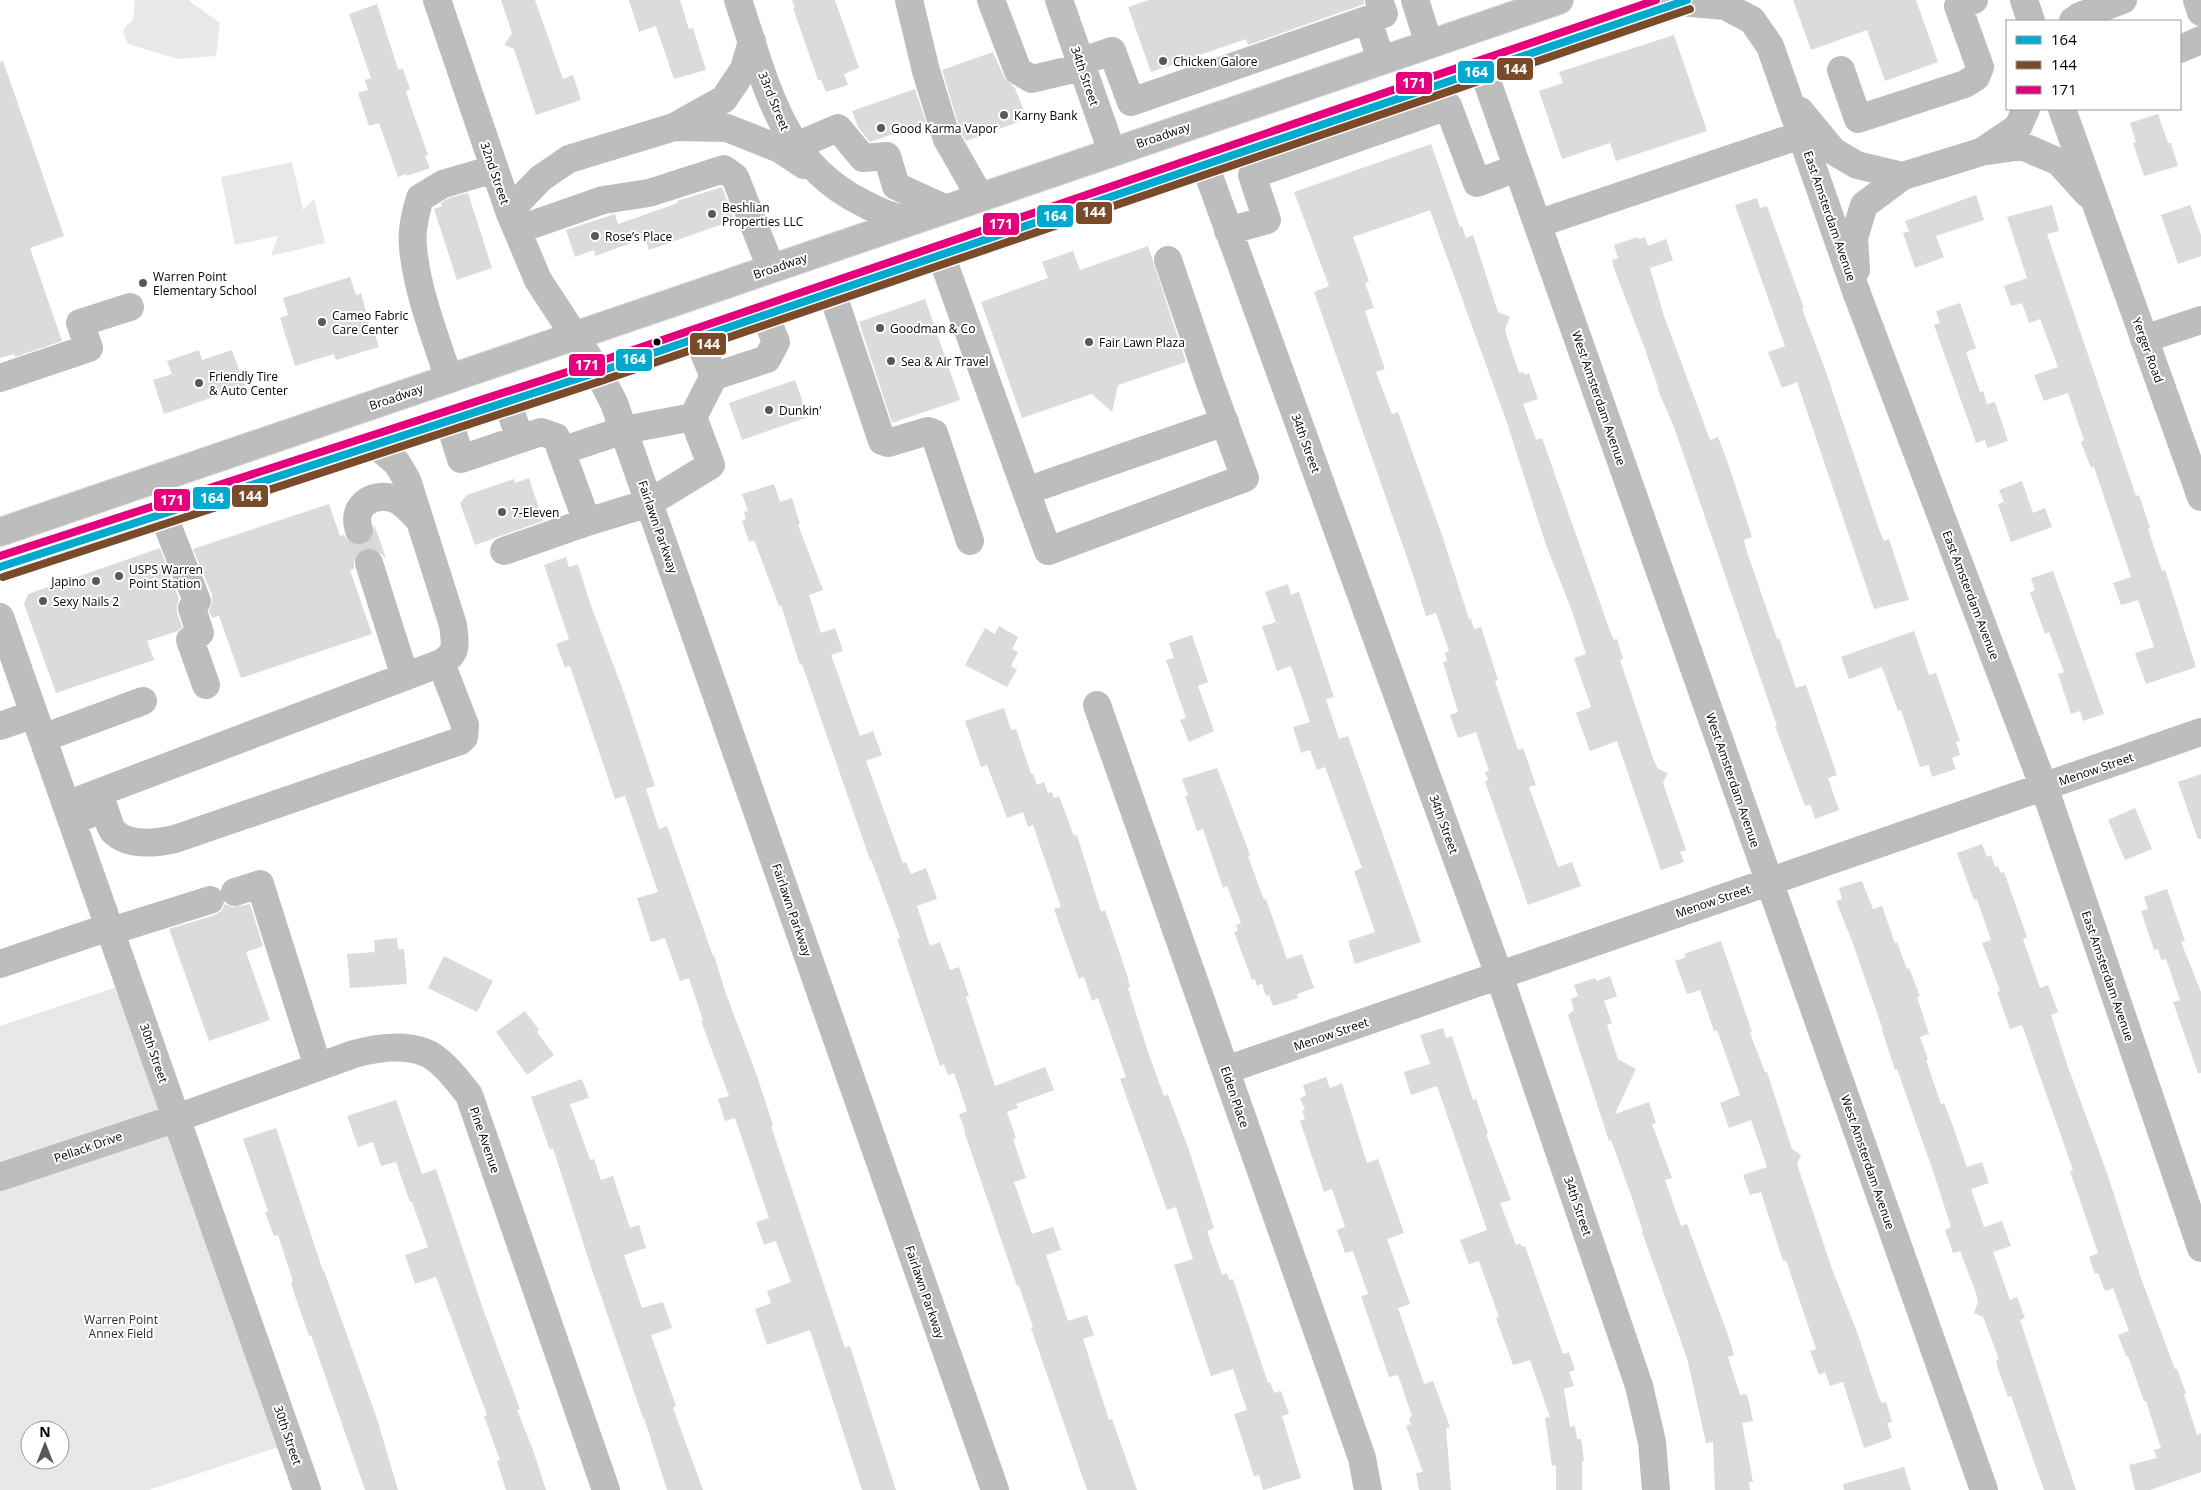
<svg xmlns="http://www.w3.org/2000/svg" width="2201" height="1490" font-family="'Open Sans',sans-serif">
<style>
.green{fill:#e8e8e8;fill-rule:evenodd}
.building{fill:#dbdbdb}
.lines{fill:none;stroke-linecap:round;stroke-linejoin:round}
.minor-tunnel{stroke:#d9d9d9;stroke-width:28;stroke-dasharray:28 14;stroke-linecap:butt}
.major-casing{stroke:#dbdbdb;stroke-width:30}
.minor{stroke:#bdbdbd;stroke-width:28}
.major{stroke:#bdbdbd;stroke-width:28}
.bus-1-casing{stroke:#fff;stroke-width:11}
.bus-2-casing{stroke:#fff;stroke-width:11}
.bus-3-casing{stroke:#fff;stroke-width:11}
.bus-1{stroke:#00a9ce;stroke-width:8}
.bus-2{stroke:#7a4b2a;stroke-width:8}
.bus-3{stroke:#e5007d;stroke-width:8}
.poi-dot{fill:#595959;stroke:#fff;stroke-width:2}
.bus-dot{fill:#000;stroke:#fff;stroke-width:2}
.labels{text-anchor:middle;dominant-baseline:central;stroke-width:4;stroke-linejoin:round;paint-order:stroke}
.poi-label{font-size:12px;fill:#000;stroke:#fff;text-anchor:start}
.street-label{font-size:12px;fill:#000;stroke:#fff}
.park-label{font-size:12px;fill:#2c2c2c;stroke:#fff}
.line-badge{stroke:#fff;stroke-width:2}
.badge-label{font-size:14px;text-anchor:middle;font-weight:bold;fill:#fff}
</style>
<rect width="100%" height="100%" fill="#fff"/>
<path class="green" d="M135,0h53l32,23 -4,33 -38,3 -50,-15 -5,-11 3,-7 7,-6z
M292,162l11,48 11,-11 11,44 -54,13 7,-20 -43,9 -14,-68z
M129,983l162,460 -142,47h-149v-464zM30,1430h30v30h-30z"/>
<path class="building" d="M501,0h34l28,79 10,-4 8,25 -45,15 -22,-66 -10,-4 8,-12z
M629,0h51l9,29 4,-1 13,42 -32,9 -18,-53 -17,6z
M792,0h43l24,68 -15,6 4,11 -22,7 -5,-12h-3l-25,-72h2z
M1149,0h215v4l-116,41 -2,-6 -95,33 -23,-65z
M1793,0h123l22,62 -53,19 -18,-51 -56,20z
M377,4l21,65h5l7,20 -4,2 3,10 19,54 -3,1 5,12 -23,8 -1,-2 -8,3 -19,-54 -10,3 -11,-33 10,-3 -3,-10 6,-2 -22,-64z
M1674,35l33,96 -91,30 -6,-18 -48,16 -23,-68 24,-8 -4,-11z
M993,52l11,25 11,11 12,31 -61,22 -5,-8 -19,-63z
M3,61l61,175 -34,12 32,93 -47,16 -1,-3 -14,4v-296z
M915,89l11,33 -56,20 -12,-15 -6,-16z
M2158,114l10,29h3l7,23 -34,10 -11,-33 3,-1 -6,-19z
M1431,144l29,83 2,-1 4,12 7,-3 25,77 12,5 -5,12 2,8 12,36 5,-1 1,3 4,-2 9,26 -15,5 13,36 6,-2 68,193 4,9 3,-1 6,20 -3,1 33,98 5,11 10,4 -5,10 23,67 -6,2 4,10 -23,8 -44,-129 -27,10 -14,-38 15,-6 -17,-49 12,-4 -14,-43 -26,-66 -40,-125 -76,-210 -22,8 -55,19 16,44 -4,2 9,25 -9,3 20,58 -9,3 16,42 6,-2 44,123 27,84h2l3,10 7,-2 17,53 -3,1 23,69 5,-2 13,37 -7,2 29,80 14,-5 9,24 -53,19 -43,-124 3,-1 -3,-8 4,-1 -13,-39 -18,6 -8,-23 8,-3 -15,-50 4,-1 -2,-8 4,-2 -13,-38 -10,3 -14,-44 -98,-280 15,-6 -35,-94z
M722,187l12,33 -85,30 -4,-12 -50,18 -1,-6 -19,7 -9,-27 49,-16 3,10 60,-21 -1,-2z
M468,193l24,75 -35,12 -23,-71 8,-3 -1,-3 8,-5z
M1976,195l8,25 -48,16 8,21 -29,11 -12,-35 6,-2 -4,-10z
M1757,198l3,10 7,-2 37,102 -2,1 23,60 55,163 4,9 5,-2 20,61 -35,9 -77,-227 -15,6 -14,-36 17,-6 -50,-141z
M2052,205l7,26 -12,3 89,262 3,-1 11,33 -2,1 14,42 3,-1 31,97 -50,17 -11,-31 19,-6 -16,-47 -17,5 -8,-22 18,-6 -37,-110 -3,1 -10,-26 3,-2 -16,-47 -24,8 -10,-26 24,-8 -18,-48 -11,4 -7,-20 -11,3 -7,-20 23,-8 -20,-61z
M2190,205l11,30v21l-23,8 -17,-49z
M1638,237l1,2 6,-2 3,9 18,-7 7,21 -23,8 14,48 46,124 8,-3 12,32 22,68 -8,3 2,9 31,90 2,-1 17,50 10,-3 31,90 -9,3 11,32 -24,9 -5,-15 -5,2 -30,-80h2l-103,-299 -17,-39 1,-1 -13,-38 -30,-78 -3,-11 6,-2 -4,-13z
M1148,246l38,116 -68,23 -6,27 -20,-18 -70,24 -41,-116 67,-24 -6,-16 31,-11 7,19z
M350,277l6,18 5,-2 9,34 2,-1 7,21 -43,13 -2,-6 -39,12 -15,-48 8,-3 -5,-17z
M925,299l35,101 -68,23 -33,-101z
M1960,303l16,45 -10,4 14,40 3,-1 4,13 8,-2 13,39 -21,7 -2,-8 -9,3 -3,-9 -39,-109 6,-2 -4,-12z
M199,350l3,10 30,-10 13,36 -81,28 -11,-34 19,-6 -5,-13z
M795,380l13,37 -66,23 -13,-37z
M529,478l14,43 -68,24 -15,-42 7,-8 47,-16 1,4z
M2022,481l11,32 12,-5 7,19 -41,15 -13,-38 6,-2 -5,-12z
M774,484l6,18 12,-4 8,26 -2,1 25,65 -14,5 12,38 14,-5 8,23 -12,4 29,81 13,-5 9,24 -16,6 37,102 3,-1 5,12 15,-6 11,31 -20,7 13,40 10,-4 10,28 9,-3 10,29 -3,1 29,89 50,-19 9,23 -38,14 2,4 -11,4 9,26 -3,1 13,39 -12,4 18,52 21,-7 8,23 -15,5 22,66 19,-6 7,20 -11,4 26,81 3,-1 25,71h-50l-8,-23 -48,-139 2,-1 -14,-41h-2l-53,-155h1l-6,-17 8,-3 -13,-38 -6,2 -4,-11 -4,2 -41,-122 -2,-5 3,-1 -29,-79 -1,1 -68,-196 -2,1 -3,-9 -16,-51 -2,1 -25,-66 -5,2 -7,-21 4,-2 -2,-7 4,-1 -6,-17z
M329,504l11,32 4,-1 4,6 6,4h8l8,-4 4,-7v-10l12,34 -13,-10h-9l-7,5 -3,7v9l-4,1 22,64 -131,44 -22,-62 -7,2 -3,-7 3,-8v-8l-19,-46z
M160,548l19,51 -2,6v7l5,15 -4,4 -31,10 7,19 -98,33 -32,-89 4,-10z
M566,557l3,10 9,-3 12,39 34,90 31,93 -9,3 13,40 8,-3 46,130 1,-1 12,39 31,82 16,49 -2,1 74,222 5,-2 46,144h-34l-52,-160 -43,15 -12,-36 16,-6 -4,-12 24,-9 -15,-41 -12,4 -8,-23 13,-4 -34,-100 -10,3 -7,-22 11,-3 -28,-75 2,-1 -14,-42 -9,3 -15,-43 -14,4 -14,-44 21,-6 -33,-96 -10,3 -45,-133 -5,1 -9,-23 13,-5 -25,-74z
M2053,571l51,143 -21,7 -3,-10 -9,3 -13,-40 6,-2 -15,-40 -4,2 -15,-42 5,-2 -4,-12z
M1288,584l3,11 8,-3 35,105 -8,2 13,40 9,-3 73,206 -66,22 -7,-23 27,-9 -21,-61 8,-3 -37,-101 -8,3 -7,-20 -9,3 -8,-26 17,-5 -19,-56 -14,5 -15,-45 14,-4 -11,-30z
M999,626l19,11 -6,12 6,3 -7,14 6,4 -10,17 -42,-22 20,-37 10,6z
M1914,631l15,44 7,-2 24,68 -4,1 4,13 -8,3 4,11 -24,8 -3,-12 -9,2 -19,-57 -3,1 -16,-44 -33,12 -8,-22z
M1192,635l16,47 -10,4 16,45 -25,11 -9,-22 6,-2 -20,-58 8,-2 -5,-15z
M1004,708l7,22 5,-1 15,45h2l4,11 7,-3 4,11 4,-1 2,6 5,-2 15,40 3,-1 24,77 4,-2 22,65 3,12 -2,1 21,67 15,41 4,-1 20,52 26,81 -7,3 15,44 5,-2 2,7 4,-1 35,104 2,-1 4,11 7,-2 8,23 -7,2 19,62 -38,12 -4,-15 -5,1 -20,-62 13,-4 -14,-41 -22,7 -37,-111 19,-6 -17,-52 -9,3 -47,-131 6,-2 -28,-79 -6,3 -8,-24 -5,2 -25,-70 7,-2 -28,-82 -5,2 -5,-15 -16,6 -20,-53 -6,2 -16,-46z
M1217,768l33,87 -2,1 16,44 2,-1 21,60 15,-5 12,34 -17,6 1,4 -25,8 -4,-11 -3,1 -4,-12 -5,2 -2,-7 -3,1 -18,-48 4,-1 -2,-6 5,-2 -14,-37 -4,2 -20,-59 -6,2 -12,-35 3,-1 -6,-16z
M2201,774v65h-3l-20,-57z
M2135,808l17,41 -27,11 -17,-40z
M1982,844l5,13 4,-2 4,12 3,-1 3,7 3,-1 23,65 -4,2 17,49 8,-3 10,27 -7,3 17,52 39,106 34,105 34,91h2l9,24 -2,1 13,41 4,-2v39l-51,18h-15l-6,-25 28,-7 -3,-8 7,-2 -15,-47h-2l-16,-45h-2l-8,-21 11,-4 -16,-43 -8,3 -7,-18 -3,1 -6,-17 9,-4 -28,-82 3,-1 -51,-145 -12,4 -13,-37 3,-1 -18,-48 9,-3 -14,-41 -3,1 -17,-47z
M1862,881l11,28 9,-3 13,37 2,-1 10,27 2,-1 11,28 -3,1 12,37 -9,3 8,22 -2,1 15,44 3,-1 6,15 17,49 15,-5 7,21 -18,6 13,38 18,-6 9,25 -18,6 17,48 7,-3 8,21 -5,2 56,170h-32l-33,-94 -3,1 -10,-28 -2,-9 3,-1 -16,-42 -9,-4 4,-11 -2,-9 -16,-42 -7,2 -8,-23 6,-3 -18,-56 -36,-102 -2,1 -5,-15 -8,-25h1l-31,-89 -16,-40 6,-2 -3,-11z
M2167,889l18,52 -4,1 20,50v81h-3l-25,-71 7,-2 -14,-41 -5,1 -3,-11 -4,1 -13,-39 7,-2 -4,-12z
M225,904l7,3 18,-3 13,42 -17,6 24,68 -61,21 -40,-112 46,-14 6,-4z
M397,938l1,11h6l3,35 -57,4 -3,-34 28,-2 -1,-12z
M1721,941l31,91 -2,1 15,39h2l25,77 9,6 -4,9 35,105 25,63 22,66 3,5 4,-1 6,20 -5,1 5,15 -28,10 -21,-66 -13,4 -5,-14 -6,3 -9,-24 6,-2 -30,-89 -3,1 -22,-69 -11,3 -7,-20 24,-8 -16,-47 -22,8 -9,-25 20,-8 -23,-65 -3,1 -14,-41 -13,4 -12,-33 11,-4 -2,-3z
M444,956l49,25 -16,31 -49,-24z
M1610,976l7,20 -13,5 8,22 -5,2 11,34 18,10 -21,45 34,-12 7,21 -4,1 20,54 -7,2 16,46 6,-2 42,114 5,17 -6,2 12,38 7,-1 6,27 -11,2 11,59h-4l1,8h-35l-2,-48 -7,1 -19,-85 -45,-126h1l-12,-37 -20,-55 -2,1 -41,-126 6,-5 -3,-11 7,-3 -4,-11 21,-7 2,3z
M525,1011l14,19 -2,2 17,23 -27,20 -31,-43z
M1443,1028l3,10 6,-2 21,64 3,-1 12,34 -2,1 25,66 -11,3 16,42 4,-2 2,4 3,-1 38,108 6,-2 6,18 -6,2 5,14 -10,3 6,38 5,-1 2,13h4l3,22h-2v29h-26v-25l-4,1 -7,-48 5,-1 -20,-57 -17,5 -17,-47 3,-1 -20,-56 -10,3 -9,-24 27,-10 -50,-144 -26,9 -7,-23 26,-8 -10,-29z
M1326,1077l4,11 12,-5 25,80 11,-4 26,74 -17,6 23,65 -12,4 26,76 9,-3 17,46 -4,1 5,62h-32l-3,-17 7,-1 -17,-46 5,-2 -2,-6 3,-2 -14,-41 -9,2 -28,-81 7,-2 -15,-43 -8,2 -8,-23 8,-3 -13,-38 -8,3 -24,-71 5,-2 -3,-8 3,-1 -5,-12 6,-3 -3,-10z
M582,1079l7,19 -19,6 20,56 4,-1 7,21 12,-4 17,52 9,-3 7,23 -22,7 18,53 21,-6 9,26 -21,7 25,71 -3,2 30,82h-36l-23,-72h-1l-54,-157 -36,-113 -3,2 -19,-53z
M396,1100l26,74 14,-5 47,140 37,100 -3,1 16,40 13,40h-40l-9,-29 3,-1 -16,-44 3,-1 -51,-138 -21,7 -10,-29 23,-8 -16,-45h-2l-14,-40 -15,4 -8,-24 -15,5 -11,-31z
M276,1128l47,143h1l53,148 21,71h-33l-54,-155 -2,1 -15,-43 -3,-11 2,-1 -15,-46 -4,1 -9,-24 3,-1 -25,-72z
M1904,1467l7,23h-67l-1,-6z"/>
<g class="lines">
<path class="minor-tunnel" d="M359,530l10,33"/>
<defs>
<path id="major" d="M0,532l1559,-532
M0,567l598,-195 1089,-372"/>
</defs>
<use href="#major" class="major-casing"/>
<path class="minor" d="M437,0l72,211 29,69 60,92 16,31 381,1087
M738,0c27,79 41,161 123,202 11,6 33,17 46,16 6,0 13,-3 19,-4
M909,0l17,71 21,68 33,58
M991,0l27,71 14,8 50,-12
M1059,0l53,152
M1415,0l14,44
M2024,0l7,21
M2197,0l4,12
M1680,2l45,4 27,14 18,26 87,248 192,507 152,447
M1368,20l13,40
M2073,21l7,-5 43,-16
M2180,49l21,-9
M1080,62l32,-11 19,51 253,-88 -5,-14
M1483,70l501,1420
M1841,70l17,49 107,-35 11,-7 4,-10 -22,-61 16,-6
M2062,109l139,388
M1800,111l33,40 24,14 46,11 78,-24 37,-25 8,-18
M674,127l53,1 53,21 24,16
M796,146l42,-18 25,30 24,-2 9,30 50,23
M1988,151l34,-5 37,16 28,31
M1205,165l294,810 140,411 13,56 4,48
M509,211l32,-33 28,-19 105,-32 50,-28 20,-30 8,-28
M1537,224l264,-89
M517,230l86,-30 46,-7 75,-24 11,8 36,91
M1228,231l39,-11 -15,-45 196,-69 29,77 40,-15
M941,255l85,236 199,-69
M1856,270l-2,-32 10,-33 39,-29
M832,292l50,149 6,2 40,-12 6,2 36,108
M698,339l14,33 6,3 49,-16 9,-17 -11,-27
M2144,339l57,-19
M0,378l89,-30 -9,-25 50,-16
M449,379c-14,-43 -32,-87 -36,-132 -2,-17 2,-33 7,-49l23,-14 51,-15
M507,402l13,36
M693,417l22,-43
M449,421l12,38 80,-27 15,5 31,85 62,-19 62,-38 -18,-48 -69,13 -63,21
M1026,491l22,60 197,-73 -35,-95 -42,-123
M163,514l34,87 -5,7 8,25 -10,7 16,45
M359,530c-9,-25 16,-40 38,-30 9,5 16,13 23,21
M504,551l83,-29
M369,563l36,114
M0,617l307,873
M1097,705l265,753 6,32
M0,726l34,-12
M43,738l100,-37
M66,805l375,-142c18,-11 14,-19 12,-38l-46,-145 -10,-17 -21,-18
M72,821l32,-13c3,7 5,17 9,23 15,16 44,12 62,8l285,-98 4,-4 1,-12 -24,-62
M235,892l25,-8 58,183
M111,931l99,-31
M0,964l109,-37
M1226,1070l975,-338
M0,1177l177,-59 177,-64c22,-6 48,-10 70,-2 17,6 34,29 45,43l137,395"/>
<use href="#major" class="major"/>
<defs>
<path id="bus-1" d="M0,567l598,-195 1089,-372"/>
<path id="bus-2" d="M3,577l598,-196 1089,-372"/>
<path id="bus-3" d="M0,556l595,-193 1061,-363"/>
</defs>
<use href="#bus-1" class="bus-1-casing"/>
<use href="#bus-2" class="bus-2-casing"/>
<use href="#bus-3" class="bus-3-casing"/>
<use href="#bus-1" class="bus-1"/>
<use href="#bus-2" class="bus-2"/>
<use href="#bus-3" class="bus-3"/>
</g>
<g class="poi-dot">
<circle cx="1163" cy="61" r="5"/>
<circle cx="1004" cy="115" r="5"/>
<circle cx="881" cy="128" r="5"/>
<circle cx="712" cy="214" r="5"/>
<circle cx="595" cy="236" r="5"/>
<circle cx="143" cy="283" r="5"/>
<circle cx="322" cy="322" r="5"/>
<circle cx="880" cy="328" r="5"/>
<circle cx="1089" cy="342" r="5"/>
<circle cx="891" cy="361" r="5"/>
<circle cx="199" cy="383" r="5"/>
<circle cx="769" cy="410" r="5"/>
<circle cx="502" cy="512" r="5"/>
<circle cx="119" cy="576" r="5"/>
<circle cx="96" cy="581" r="5"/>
<circle cx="43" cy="601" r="5"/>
</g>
<circle class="bus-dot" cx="657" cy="342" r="4.5"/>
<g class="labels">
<g class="poi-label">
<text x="1173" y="61">Chicken Galore</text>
<text x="1014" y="115">Karny Bank</text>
<text x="891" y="128">Good Karma Vapor</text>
<text x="722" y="207">Beshlian<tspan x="722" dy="14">Properties LLC</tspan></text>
<text x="605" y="236">Rose’s Place</text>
<text x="153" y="276">Warren Point<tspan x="153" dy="14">Elementary School</tspan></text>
<text x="332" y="315">Cameo Fabric<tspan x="332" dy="14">Care Center</tspan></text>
<text x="890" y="328">Goodman &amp; Co</text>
<text x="1099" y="342">Fair Lawn Plaza</text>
<text x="901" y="361">Sea &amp; Air Travel</text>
<text x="209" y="376">Friendly Tire<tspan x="209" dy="14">&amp; Auto Center</tspan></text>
<text x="779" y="410">Dunkin'</text>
<text x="512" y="512">7-Eleven</text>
<text x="129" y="569">USPS Warren<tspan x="129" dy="14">Point Station</tspan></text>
<text x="86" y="581" text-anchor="end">Japino</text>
<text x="53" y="601">Sexy Nails 2</text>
</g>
<g class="street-label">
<text transform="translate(1085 76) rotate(71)">34th Street</text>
<text transform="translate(774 101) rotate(68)">33rd Street</text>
<text transform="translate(1163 135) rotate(-19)">Broadway</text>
<text transform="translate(495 173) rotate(71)">32nd Street</text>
<text transform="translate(1830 216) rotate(71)">East Amsterdam Avenue</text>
<text transform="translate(780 266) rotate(-19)">Broadway</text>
<text transform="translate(2148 350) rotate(70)">Yerger Road</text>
<text transform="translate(396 397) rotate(-19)">Broadway</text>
<text transform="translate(1599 398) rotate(71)">West Amsterdam Avenue</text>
<text transform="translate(1306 443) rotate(70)">34th Street</text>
<text transform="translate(658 527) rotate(71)">Fairlawn Parkway</text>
<text transform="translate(1971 595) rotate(69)">East Amsterdam Avenue</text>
<text transform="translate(2096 769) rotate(-19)">Menow Street</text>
<text transform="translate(1733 780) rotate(71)">West Amsterdam Avenue</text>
<text transform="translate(1444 824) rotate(70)">34th Street</text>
<text transform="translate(1713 901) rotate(-19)">Menow Street</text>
<text transform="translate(792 910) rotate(71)">Fairlawn Parkway</text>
<text transform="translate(2108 976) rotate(71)">East Amsterdam Avenue</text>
<text transform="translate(1331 1034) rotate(-19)">Menow Street</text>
<text transform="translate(154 1053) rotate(71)">30th Street</text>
<text transform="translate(1235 1097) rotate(71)">Elden Place</text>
<text transform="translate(485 1140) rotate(71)">Pine Avenue</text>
<text transform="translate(88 1147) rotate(-19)">Pellack Drive</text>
<text transform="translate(1868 1162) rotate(71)">West Amsterdam Avenue</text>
<text transform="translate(1578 1206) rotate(71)">34th Street</text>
<text transform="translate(925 1292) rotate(71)">Fairlawn Parkway</text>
<text transform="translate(288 1435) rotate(71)">30th Street</text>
</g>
<g class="park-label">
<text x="121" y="1319">Warren Point<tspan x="121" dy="14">Annex Field</tspan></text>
</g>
</g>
<g class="line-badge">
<rect x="1496" y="57" width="38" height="24" rx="5" fill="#7a4b2a"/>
<rect x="1457" y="60" width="38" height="24" rx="5" fill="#00a9ce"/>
<rect x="1395" y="71" width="38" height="24" rx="5" fill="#e5007d"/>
<rect x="1075" y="201" width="38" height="24" rx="5" fill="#7a4b2a"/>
<rect x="1036" y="204" width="38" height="24" rx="5" fill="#00a9ce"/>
<rect x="982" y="212" width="38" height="24" rx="5" fill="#e5007d"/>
<rect x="689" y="332" width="38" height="24" rx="5" fill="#7a4b2a"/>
<rect x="615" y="348" width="38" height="24" rx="5" fill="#00a9ce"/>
<rect x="568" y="353" width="38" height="24" rx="5" fill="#e5007d"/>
<rect x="231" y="484" width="38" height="24" rx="5" fill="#7a4b2a"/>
<rect x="192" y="486" width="39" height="24" rx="5" fill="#00a9ce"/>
<rect x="153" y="488" width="38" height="24" rx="5" fill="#e5007d"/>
</g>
<g class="badge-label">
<text x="1515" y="74">144</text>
<text x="1476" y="77">164</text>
<text x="1414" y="88">171</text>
<text x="1094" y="217">144</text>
<text x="1055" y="221">164</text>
<text x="1001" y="229">171</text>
<text x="708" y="349">144</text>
<text x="634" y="364">164</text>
<text x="587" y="370">171</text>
<text x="250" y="501">144</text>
<text x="212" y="503">164</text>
<text x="172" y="505">171</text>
</g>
<rect x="2006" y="20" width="175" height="90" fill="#ffffff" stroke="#999999"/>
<rect x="2016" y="36" width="25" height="8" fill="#00a9ce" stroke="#999999"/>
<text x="2051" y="45" font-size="15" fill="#000000">164</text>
<rect x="2016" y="61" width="25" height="8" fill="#7a4b2a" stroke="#999999"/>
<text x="2051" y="70" font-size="15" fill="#000000">144</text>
<rect x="2016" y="86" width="25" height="8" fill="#e5007d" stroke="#999999"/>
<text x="2051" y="95" font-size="15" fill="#000000">171</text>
<g transform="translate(45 1445)"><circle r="24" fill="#ffffff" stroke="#999999"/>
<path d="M0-4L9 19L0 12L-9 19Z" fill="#595959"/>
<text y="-8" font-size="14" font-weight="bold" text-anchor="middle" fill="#000000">N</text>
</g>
</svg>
